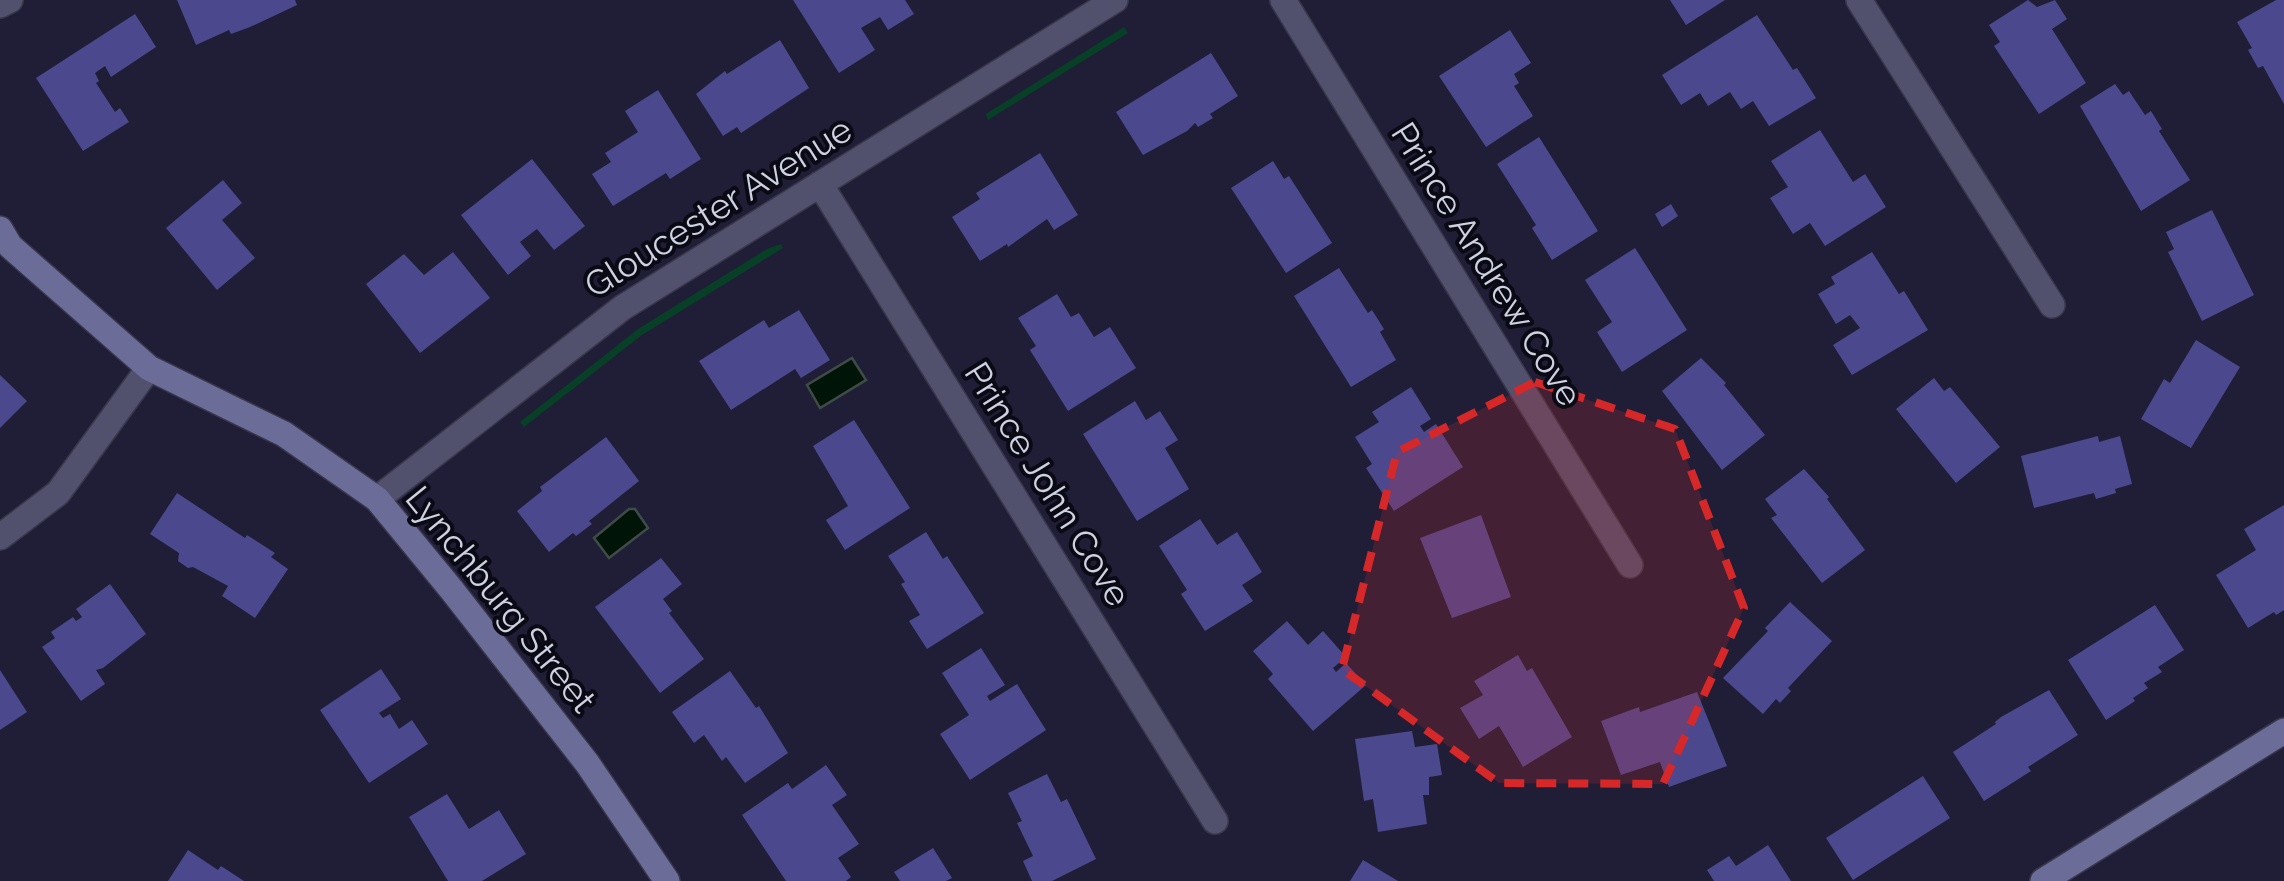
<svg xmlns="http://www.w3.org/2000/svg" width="2284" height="881" font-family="Raleway,sans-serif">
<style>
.green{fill:#074026}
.water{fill:#001407;stroke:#3e4c48;stroke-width:2.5}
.building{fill:#4c488e}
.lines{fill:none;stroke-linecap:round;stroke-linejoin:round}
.street-casing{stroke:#39374c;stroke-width:28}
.secondary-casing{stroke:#39374c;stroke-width:28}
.street{stroke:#51516d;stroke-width:25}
.secondary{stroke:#6c6c98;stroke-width:25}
.marked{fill:#d62828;fill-opacity:0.2;stroke:#d62828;stroke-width:8;stroke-dasharray:20 12;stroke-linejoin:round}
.labels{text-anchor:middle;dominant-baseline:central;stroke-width:8;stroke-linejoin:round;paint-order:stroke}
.street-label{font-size:35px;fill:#cfd0e1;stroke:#0a0a14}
</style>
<rect width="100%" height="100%" fill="#1f1e36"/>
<path class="green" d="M1124,27l4,6 -140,87 -2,-6z
M781,244l2,4 -141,87 -118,92 -4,-5 118,-93 129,-80z"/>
<path class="water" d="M852,358l14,22 -46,28 -13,-23z
M629,509h6l13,19 -39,30 -15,-20z"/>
<path class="building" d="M177,0h118l2,5 -47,22 -19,7 -2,-4 -33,15z
M793,0h112l9,14 -26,16 -8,-13 -19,11 14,22 -36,23z
M1670,0h55l-39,25z
M2028,0l9,7 18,-7 12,19 -15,10 34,54 -47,31 -45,-68 6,-4 -11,-17z
M2276,0h8v104l-21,-38 -5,2 -10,-18 4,-2 -15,-26z
M135,14l21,33 -45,30 -6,-11 -10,7 4,8 -3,2 19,29 5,-4 9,14 -46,29 -47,-73z
M1757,15l36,55 4,-2 19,30 -47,28 -16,-25 -12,8 -11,-17 -22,14 -8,-13 -19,12 -19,-30z
M1510,30l21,33 -17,11 5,9 -5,3 19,30 -47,31 -47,-71z
M780,40l29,48 -68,45 -4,-6 -14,9 -27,-42 29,-23 2,3z
M1211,53l27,43 -28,18 3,4 -15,9 -3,-4 -8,8 -44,24 -27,-43z
M2115,84l8,11 6,-4 16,24 6,-4 11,18 -3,2 31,49 -49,31 -61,-105z
M658,90l43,69 -31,20 -4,-6 -53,33 -21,-32 19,-12 -6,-9 33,-21 -13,-21z
M1820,130l33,52 12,-8 21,33 -61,39 -15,-23 -17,11 -23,-36 18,-11 -17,-26z
M1539,137l59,94 -46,29 -20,-32 4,-3 -39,-61z
M1040,153l38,62 -24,15 -7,-11 -39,28 -1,-3 -27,17 -28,-44 28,-18 -4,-6z
M532,159l53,67 -31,24 -17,-21 -17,13 11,14 -23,19 -47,-60z
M1273,161l11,18 5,-3 43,67 -46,30 -55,-85z
M223,180l19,23 -20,17 33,38 -38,32 -51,-62z
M1671,204l7,12 -16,11 -7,-13z
M2212,210l42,85 -52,26 -34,-69 6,-3 -8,-17z
M1635,248l52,82 -65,42 -25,-40 15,-10 -27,-42z
M453,252l37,46 -70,55 -54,-69 38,-30 20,21z
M1872,252l27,42 5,-3 24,39 -76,45 -19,-30 27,-17 -10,-13 -14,9 -18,-30 17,-10 -4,-7z
M1339,268l29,45 4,-3 12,19 -4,3 16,28 -45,27 -57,-91z
M1057,294l14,23 8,-4 15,24 16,-10 26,41 -68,43 -38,-61 6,-4 -18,-28z
M799,310l31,50 -29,18 -6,-9 -64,41 -32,-49 65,-41 5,8z
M2196,340l44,27 -49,81 -50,-29 23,-40 6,4z
M1701,358l25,25 -2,2 41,50 -43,35 -60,-79z
M0,375l27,26 -27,27z
M1934,378l10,13 6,-4 50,60 -44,36 -60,-74z
M1411,387l20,32 -11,7 4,6 12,-8 27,43 -69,44 -28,-43 6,-4 -17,-27 24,-15 -7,-10z
M1135,401l11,19 14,-9 18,29 -13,8 24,41 -52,32 -54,-87z
M854,420l56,88 -65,42 -19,-30 22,-14 -35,-60z
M2098,436l1,6 21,-6 12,48 -17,5 1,4 -20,6 -2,-6 -60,15 -13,-52z
M606,437l33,44 -50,40 3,3 -16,12 -3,-3 -24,19 -32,-41 25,-20 -2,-4z
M1804,469l25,28 -2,2 38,51 -43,33 -51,-65 6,-3 -12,-16z
M177,493l68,45 2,-3 28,18 -4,4 17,12 -33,49 -33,-22 6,-10 -35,-19 -5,1 -10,-7 1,-8 -29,-19z
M2284,505v105l-8,5 -2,-3 -26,16 -32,-53 40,-25 -12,-21z
M1481,515l30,82 -59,21 -32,-80z
M1200,519l17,26 20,-13 25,40 -20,13 11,16 -48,30 -24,-37 6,-4 -28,-44z
M926,532l17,27 4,-3 37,57 -57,36 -18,-28 11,-6 -19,-31 4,-2 -17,-26z
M661,558l21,26 -19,15 9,12 -3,2 35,46 -44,34 -65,-86z
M110,584l36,50 -43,34 -7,2 9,14 -24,17 -39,-54 13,-9 -4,-6 22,-15 3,4 6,-4 -6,-8z
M1790,602l42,39 -44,47 3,3 -11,12 -4,-4 -13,15 -40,-36 45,-47 -3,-3z
M2155,605l29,45 -26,17 4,5 -18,11 4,5 -15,10 2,3 -29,19 -38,-60z
M1287,621l21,24 15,-14 23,26 -13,11 3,4 10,-9 20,22 -53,46 -45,-52 5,-5 -20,-23z
M981,648l24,37 -18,11 3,5 27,-17 29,46 -76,50 -30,-46 29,-19 -27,-42z
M1518,655l9,16 5,-3 40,69 -49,30 -24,-41 -20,13 -19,-31 23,-13 -9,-14z
M381,669l20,30 -22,14 4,5 7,-4 9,15 13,-9 16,24 -59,39 -49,-73z
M0,670l27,42 -27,18z
M730,671l26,37 3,-2 29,47 -43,30 -19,-26 -4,4 -18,-26 -10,8 -22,-31z
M2049,690l29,45 -50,32 3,4 -47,30 -31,-49 43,-28 -1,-2 6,-5z
M1697,692l30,74 -58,21 -9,-25 -39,13 -20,-54 38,-14 1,5z
M1412,731l3,16 22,-3 5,31 -13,2v18h-6l4,29 -49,8 -5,-33 -9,2 -9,-62z
M826,765l21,30 -15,10 27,39 -21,14 13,19 -5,4h-60l-44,-66 46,-32 4,6z
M1047,774l14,28 6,-3 29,60 -44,22h-20l-9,-20 10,-5 -16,-33 5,-2 -14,-28z
M1923,776l27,42 -97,62 -27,-42z
M447,794l22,35 30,-19 27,44 -44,27h-34l-39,-64z
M1768,845l23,36h-77l-7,-11 22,-14 7,10z
M933,848l19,30 -6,3h-46l-6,-9z
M188,850l30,20 3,-4 23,15h-76z
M1363,860l35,21h-48z"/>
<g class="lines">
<defs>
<path id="street" d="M1283,0l347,565
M1859,0l193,305
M0,5l10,-5
M820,184l395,637
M377,499l245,-191 493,-308
M0,537l58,-44 91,-125"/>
<path id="secondary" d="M0,229l10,17 139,122 135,66 93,65 74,90 136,174 80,118
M2043,881l241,-150"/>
</defs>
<use href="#street" class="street-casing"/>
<use href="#secondary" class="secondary-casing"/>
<use href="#street" class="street"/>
<use href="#secondary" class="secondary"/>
</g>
<path class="marked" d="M1535,382l140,47 69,179 -81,176 -164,-1 -157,-114 55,-217z"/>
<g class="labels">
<g class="street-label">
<text transform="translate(718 207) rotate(-32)">Gloucester Avenue</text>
<text transform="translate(1487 264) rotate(58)">Prince Andrew Cove</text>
<text transform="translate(1048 484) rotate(58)">Prince John Cove</text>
<text transform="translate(501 599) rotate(51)">Lynchburg Street</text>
</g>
</g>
</svg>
